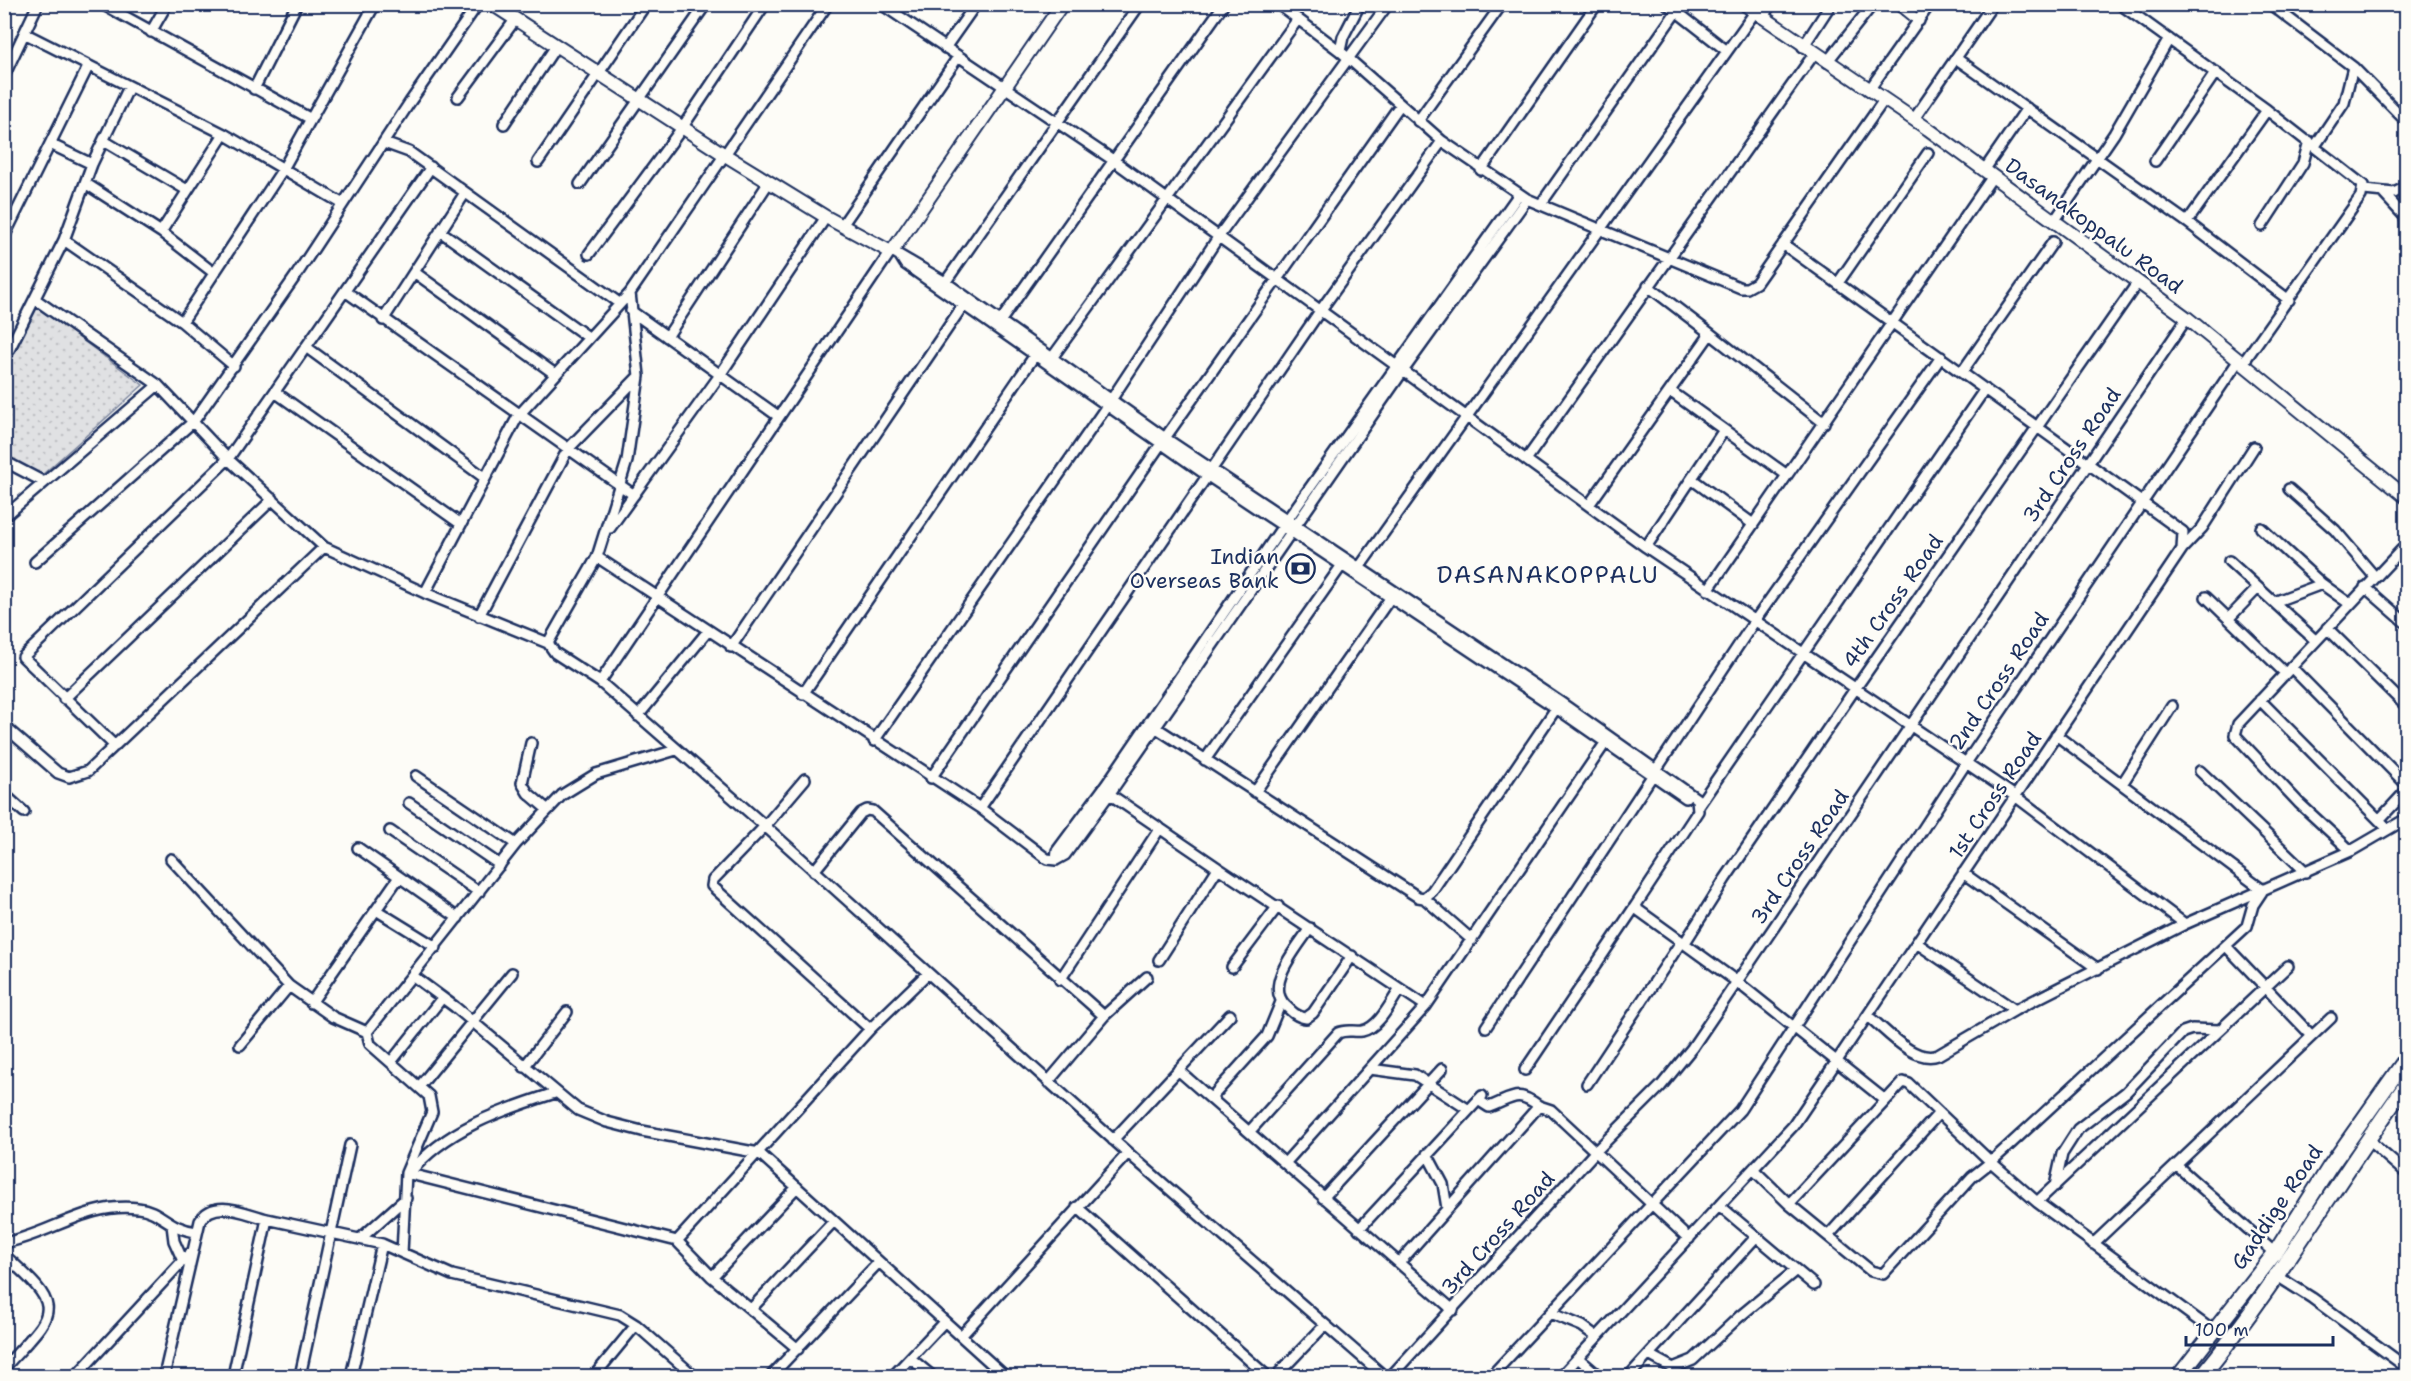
<svg xmlns="http://www.w3.org/2000/svg" width="2411" height="1381" font-family="'Shantell Sans',sans-serif">
<style>
.grass{fill:url(#grass-dots);stroke:#7e88a0;stroke-width:1.5}
.lines{fill:none;stroke-linecap:round;stroke-linejoin:round}
.minor-casing{stroke:#1b2f5e;stroke-width:14}
.tertiary-casing{stroke:#1b2f5e;stroke-width:16}
.secondary-casing{stroke:#1b2f5e;stroke-width:18}
.minor{stroke:#fdfcf7;stroke-width:9}
.tertiary{stroke:#fdfcf7;stroke-width:12}
.secondary{stroke:#fdfcf7;stroke-width:14}
.labels{text-anchor:middle;dominant-baseline:central;stroke-width:5;stroke-linejoin:round;paint-order:stroke}
.street-label{font-size:21px;fill:#1b2f5e;stroke:#fdfcf7}
.poi-label{font-size:21px;fill:#1b2f5e;stroke:#fdfcf7;text-anchor:end}
.quarter-label{font-size:24px;letter-spacing:1.5px;fill:#1b2f5e;stroke:#fdfcf7}
</style>
<defs>
<pattern id="grass-dots" width="8" height="8" patternUnits="userSpaceOnUse" patternTransform="scale(1.5)"><rect width="8" height="8" fill="#e0e1e3"/><path d="M2 2h.1M6 6h.1" fill="none" stroke="#c0c1c5" stroke-width="1.8" stroke-linecap="round"/></pattern>
</defs>
<rect width="100%" height="100%" fill="#fdfcf7"/>
<filter id="ink" filterUnits="userSpaceOnUse"><feTurbulence type="fractalNoise" baseFrequency=".0167" numOctaves="2"/><feDisplacementMap in="SourceGraphic" scale="12" xChannelSelector="R" yChannelSelector="G"/><feConvolveMatrix kernelMatrix="1 2 1 2 8 2 1 2 1" color-interpolation-filters="sRGB"/></filter>
<g filter="url(#ink)">
<path class="grass" d="M36,306l107,79 -101,90 -38,-20 1,-85z"/>
<g class="lines">
<defs>
<path id="minor" d="M102,4l209,115
M828,4l-198,289 9,83 -12,85 -30,96 -49,86 7,10 45,29 165,144 363,327 256,223
M881,4l232,156 533,387 369,249 170,128
M1278,4l62,47 102,90 85,58 214,89h6l9,-5 128,-183
M1667,4l60,47
M1898,4l21,17
M2120,4l147,106 96,75 -2,11 -118,167
M2270,4l83,63 53,54
M1762,18l9,-14
M151,32l16,-28
M26,34l198,100 119,70
M1803,47l28,-43
M945,48l31,-44
M1340,51l3,-14 17,-33
M1957,59l230,163 102,78
M1827,62l46,-58
M4,76l34,-72
M254,89l43,-85
M1869,90l61,-86
M458,97l57,-77
M1914,119l79,-115
M1418,121l84,-117
M504,124l52,-78
M104,141l83,49
M384,143l25,9 210,151
M50,144l42,20
M2315,146l29,-43 9,-36
M2155,161l61,-89
M538,162l108,-158
M1985,169l42,-61
M1481,170l116,-166
M85,183l76,49 53,41
M580,184l126,-180
M2364,190l30,3 12,-6
M2382,192l24,26
M1541,204l135,-192
M2055,220l59,-86 55,-95
M2187,222l80,-112
M843,224l115,-167
M2262,226l41,-63 6,-22
M440,231l148,106
M161,232l63,-98
M4,237l84,-170
M64,240l118,82 52,44
M1783,244l400,288 -1,17
M892,251l53,31 220,156 395,264 137,97 1,12 -62,94 2,5 98,71 149,119
M589,254l93,-126 83,-124
M900,256l5,8 303,212 348,232 130,90
M414,272l141,102
M1838,283l90,-130
M942,287l198,-283
M345,291l289,204
M35,299l123,86 70,74 96,88 101,46 123,50
M631,311l147,105
M383,320l82,-127
M182,322l101,-153 92,-165
M997,326l227,-322
M1707,331l117,92
M667,337l102,-155
M306,347l179,131
M4,360l60,-120 28,-76 37,-77
M1049,362l249,-343
M1962,372l91,-130
M1670,391l117,84
M275,392l186,132
M1526,460l288,-406
M4,461l40,21
M1693,480l60,44
M2289,489l46,41 40,47
M1589,505l119,-168 -1,-6 -59,-45
M4,517l154,-132
M610,528l110,-153 106,-158
M2261,528l61,56 28,20
M1646,547l78,-117
M597,557l383,251 67,51 9,1 9,-5 45,-62 293,-422 124,-172
M2229,561l86,79
M35,562l159,-141 103,-147 113,-172 68,-98
M1356,572l399,-560
M2365,587l41,36
M1708,590l285,-414
M425,593l93,-177 112,-123
M2206,597l79,76
M2274,602l48,-18
M479,616l89,-167 71,-73
M2229,618l29,-30
M2327,628l79,78
M731,647l235,-346
M2291,667l115,117
M600,682l291,-431
M803,694l234,-342
M64,699l209,-200
M2260,700l128,129
M638,716l70,-85
M4,726l54,47 11,4 19,-6 236,-224
M1155,727l263,170 6,1 8,-7 127,-187
M2056,735l207,155
M874,741l237,-341 108,-164 169,-232
M531,743l-9,40 6,10 20,17
M115,746l-92,-89 205,-198 203,-292
M1205,760l137,-195
M2200,771l106,101
M416,776l100,68
M931,778l234,-340 235,-333
M805,779l-40,47 -52,54 -1,6 158,143
M2122,784l50,-78
M1105,791l113,77 -59,92
M1255,792l138,-198
M4,794l20,18
M409,803l91,62
M1699,805l286,-416
M980,808l340,-497 122,-170
M2379,820l27,-29
M390,831l89,61
M358,848l100,70
M2351,851l-52,-48 -64,-68 3,-11 168,-179
M171,859l118,127 44,31 34,15
M1056,860l1,-9 49,-66 181,-265 232,-326
M1218,868l208,138
M814,871l47,-58 6,-3 6,1 231,205
M1963,873l135,96
M1424,898l48,42
M376,910l60,37
M1310,928c-12,19 -47,57 -24,78 6,6 11,11 20,12l7,-5 39,-57
M1684,944l41,-65 130,-190 283,-407
M1918,944l97,66
M2226,946l86,90
M1232,967l46,-61
M413,976l42,31 123,103 29,12 35,9 117,22 246,223
M1060,980l100,-152
M311,1003l88,-126
M1868,1016c18,14 46,48 70,39l77,-45 170,-86 166,-73 55,-32
M1486,1027l270,-408 185,-262
M240,1045l49,-59
M391,1062l51,-64
M524,1067l43,-55
M1370,1069l45,6 54,35
M1178,1070l275,240
M1525,1070l111,-165
M1048,1082l56,-66 43,-39
M1587,1084l94,-142
M419,1087l93,-114
M1211,1098l56,-62 14,-34
M1478,1100l11,7c24,-9 28,-18 50,-1
M1250,1131l88,-98c8,-4 15,-1 24,-2 17,-3 29,-29 38,-42
M2367,1139l39,34
M1113,1140l117,-125
M1427,1154l16,30 4,24
M1286,1162l140,-156 182,-267
M2176,1165l99,88
M1753,1169l36,35 114,-122 6,2 82,78 -19,15 -89,97 -12,-3 -82,-67
M406,1173l271,68 35,36 86,72
M409,1174c36,-45 93,-64 146,-81
M2055,1186l7,-32 16,-25 48,-37 57,-60 9,-3 28,1
M1323,1198l119,-129
M2037,1202l251,-236
M1720,1206l94,79
M1077,1207l190,169
M267,1219l115,25 70,31 168,40 16,10 58,51
M172,1225l2,16 9,20
M1359,1229l123,-133
M1828,1236l111,-123
M360,1239l46,-41
M677,1241l193,-212 58,-56
M4,1243c47,-9 83,-41 134,-35 23,2 30,21 59,24
M2093,1244l238,-226
M402,1253l4,-80 26,-61 -3,-16 -59,-52 -3,-12 149,-188 46,-49 34,-21 80,-24
M4,1255c64,56 51,56 0,113
M1399,1263l140,-157 12,4 138,129
M2274,1274l38,24 94,69
M712,1277l85,-90
M751,1309l83,-88
M1550,1313l32,13 15,11
M2213,1331l-176,-129 -46,-40 256,-236 6,-21 10,-15
M961,1336l167,-183
M1649,1355l24,13 20,-8 46,-43 57,-47
M910,1358l22,18
M1578,1358l21,18
M76,1376l113,-122
M164,1376l36,-155c14,-24 46,-7 67,-2l-34,157
M300,1376l50,-231
M351,1376l31,-132
M594,1376l42,-51
M771,1376l108,-114
M893,1376l51,-54
M1276,1376l48,-50
M1391,1376l205,-225 65,-65 31,-38 495,-730
M1491,1376l249,-266 226,-347 273,-403
M1561,1376l232,-250 389,-577 20,-21 52,-81
M1629,1376l127,-139"/>
<path id="tertiary" d="M492,4l233,151 101,62 63,34 4,-1 169,-246
M1744,4l184,125 259,189 219,179"/>
<path id="secondary" d="M2179,1376l96,-123 54,-85 77,-109
M2202,1376c75,-92 135,-195 204,-291"/>
</defs>
<use href="#minor" class="minor-casing"/>
<use href="#tertiary" class="tertiary-casing"/>
<use href="#secondary" class="secondary-casing"/>
<use href="#minor" class="minor"/>
<use href="#tertiary" class="tertiary"/>
<use href="#secondary" class="secondary"/>
</g>
</g>
<defs>
<symbol id="bank-ring" viewBox="-11 -11 22 22"><circle r="9.5" fill="#fdfcf7" stroke="#1b2f5e" stroke-width="1.5"/><path d="M-6-4H6V4H-6ZM0-2.3a2.3 2.3 0 1 0 0 4.6a2.3 2.3 0 1 0 0-4.6Z" fill="#1b2f5e"/></symbol>
</defs>
<g fill-rule="evenodd">
<use href="#bank-ring" x="1284" y="552" width="33" height="33"/>
</g>
<g class="labels">
<g class="street-label">
<text transform="translate(2094 226) rotate(36)">Dasanakoppalu Road</text>
<text transform="translate(2072 455) rotate(-56)">3rd Cross Road</text>
<text transform="translate(1893 601) rotate(-55)">4th Cross Road</text>
<text transform="translate(1999 681) rotate(-56)">2nd Cross Road</text>
<text transform="translate(1995 795) rotate(-56)">1st Cross Road</text>
<text transform="translate(1800 857) rotate(-56)">3rd Cross Road</text>
<text transform="translate(2277 1207) rotate(-56)">Gaddige Road</text>
<text transform="translate(1498 1233) rotate(-48)">3rd Cross Road</text>
</g>
<g class="poi-label">
<text x="1279" y="557">Indian<tspan x="1279" dy="24">Overseas Bank</tspan></text>
</g>
<g class="quarter-label">
<text x="1548" y="575">DASANAKOPPALU</text>
</g>
</g>
<rect width="2411" height="1381" fill="none" stroke="#fdfcf7" stroke-width="24"/>
<rect x="12" y="12" width="2387" height="1357" fill="none" stroke="#1b2f5e" stroke-width="2" filter="url(#ink)"/>
<path d="M2186 1336v9h147v-9" fill="none" stroke="#1b2f5e" stroke-width="3"/>
<text x="2195" y="1336" font-size="18" fill="#1b2f5e" stroke="#fdfcf7" stroke-width="4.5" paint-order="stroke">100 m</text>
</svg>
